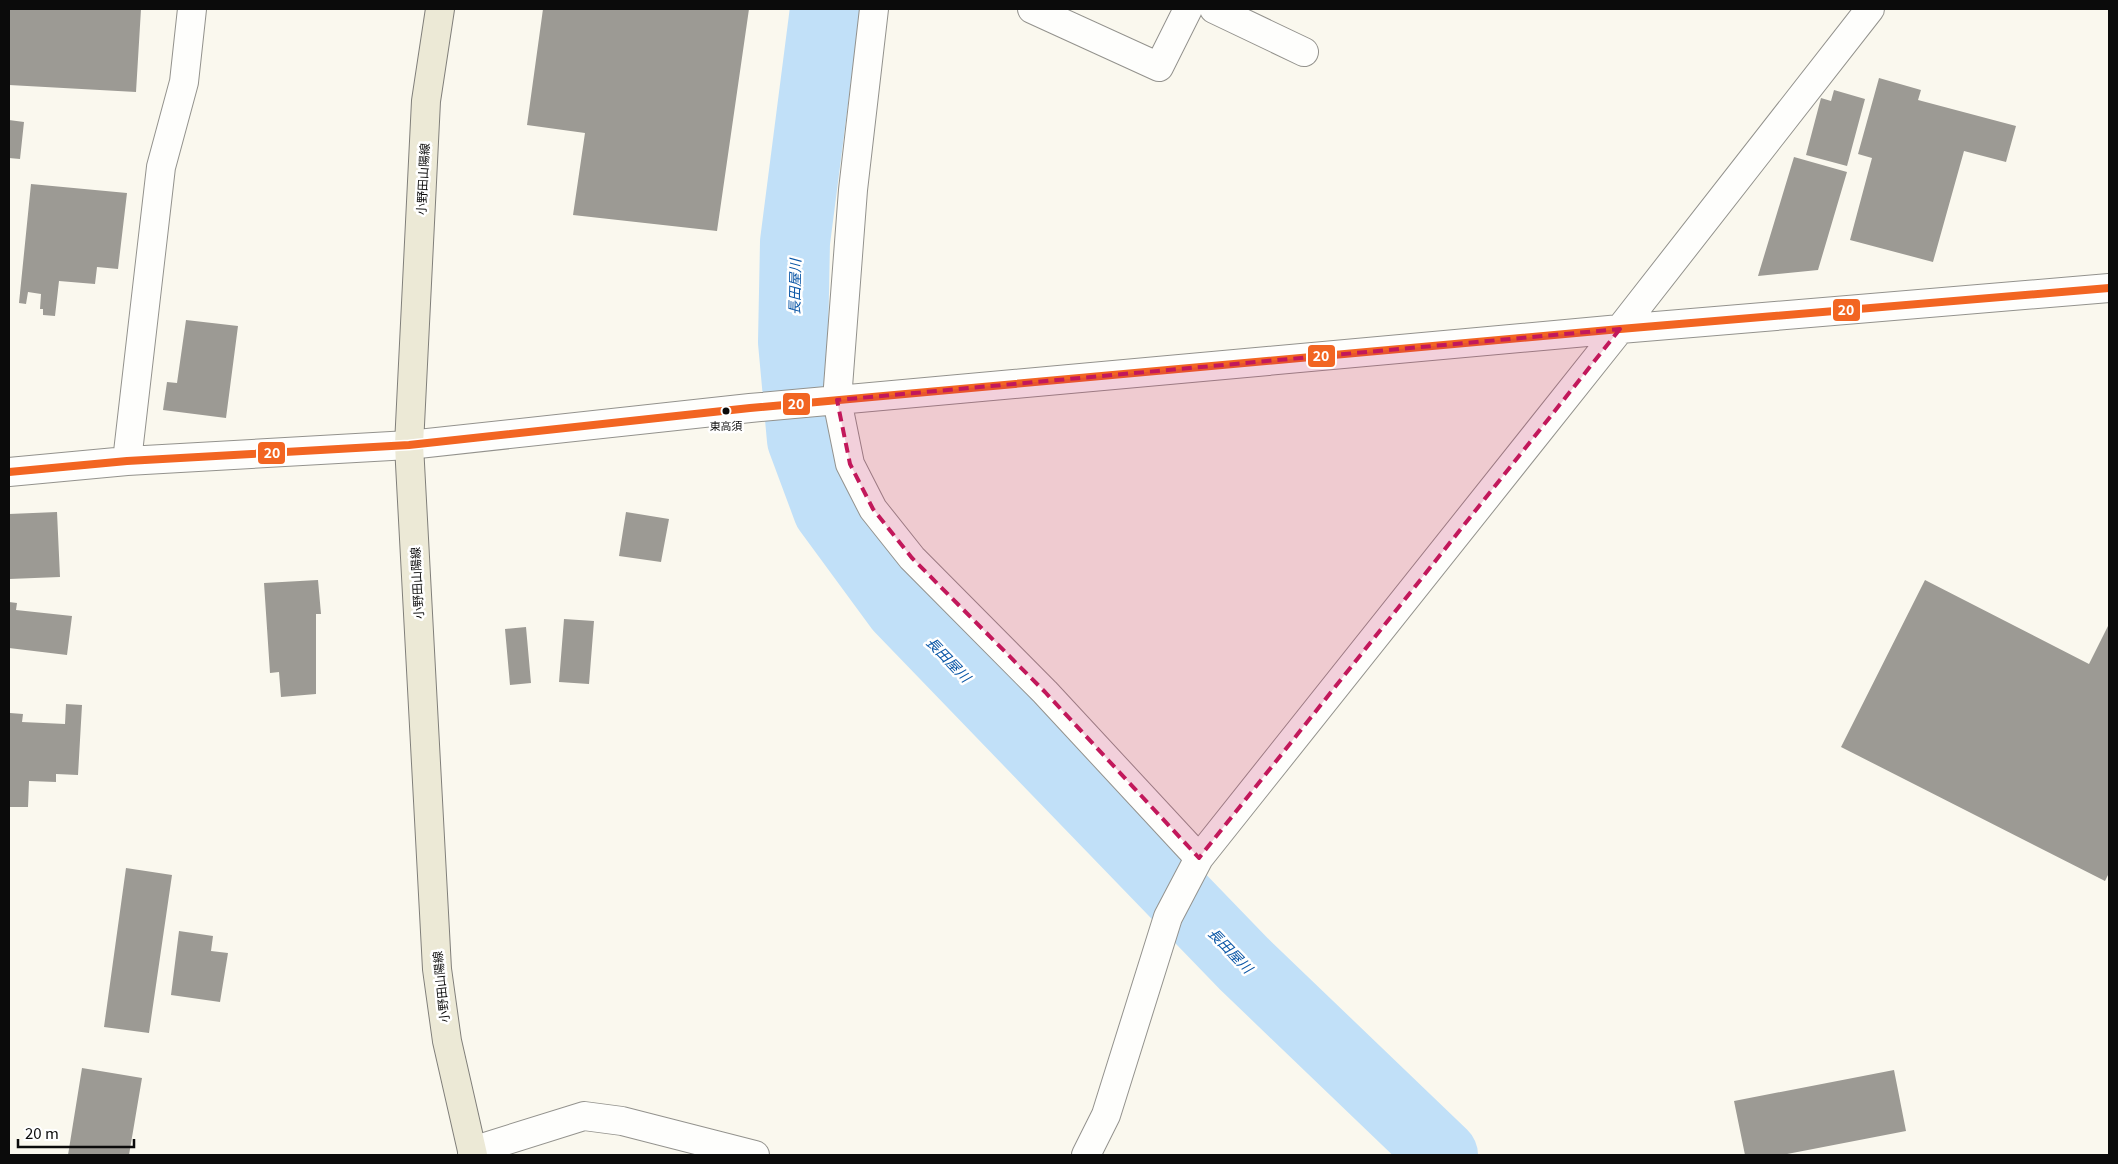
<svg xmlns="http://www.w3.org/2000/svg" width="2118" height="1164" font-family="Georgia,'Noto Sans JP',serif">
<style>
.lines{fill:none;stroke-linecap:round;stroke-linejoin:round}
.river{stroke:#c1e0f8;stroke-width:70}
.building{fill:#9c9a94}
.minor-casing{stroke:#93928d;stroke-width:30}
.major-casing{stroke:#807f7a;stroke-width:30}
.minor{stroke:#fefefc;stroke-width:28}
.major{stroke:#ece9d6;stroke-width:28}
.bus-1-casing{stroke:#fff;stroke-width:11}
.bus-1{stroke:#f26522;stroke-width:8}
.marked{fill:#c2185b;fill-opacity:0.2;stroke:#c2185b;stroke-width:4;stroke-dasharray:10 6;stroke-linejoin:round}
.bus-dot{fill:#0b0b0b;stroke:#fff;stroke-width:2}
.labels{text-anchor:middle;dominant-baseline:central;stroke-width:5;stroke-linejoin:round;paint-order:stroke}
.bus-label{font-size:11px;fill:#0b0b0b;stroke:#fff}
.street-label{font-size:12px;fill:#0b0b0b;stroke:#fff}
.water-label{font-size:14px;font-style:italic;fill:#0a56a6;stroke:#fff}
.line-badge{stroke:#fff;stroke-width:2}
.badge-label{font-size:14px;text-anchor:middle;font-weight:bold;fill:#fff}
</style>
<rect width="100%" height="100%" fill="#faf8ee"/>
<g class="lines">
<path class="river" d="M825,9l-30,233 -2,100 9,98 26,70 72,98 344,356 199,191"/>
</g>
<path class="building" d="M9,9l43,1v-1h89l-5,83 -127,-7z
M543,9h206l-32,222 -144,-16 12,-82 -58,-8z
M1879,78l42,12 -3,10 98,26 -10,36 -42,-11 -31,111 -83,-22 22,-82 -14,-4z
M1834,90l31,9 -18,67 -41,-11 15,-57 10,3z
M9,120l15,2 -4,37 -11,-1z
M1794,157l53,15 -29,98 -60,6z
M31,184l96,9 -9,76 -21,-2 -2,17 -36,-3 -4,35 -12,-1v-6h-3l1,-15 -13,-2 -2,12 -7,-1z
M186,320l52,6 -12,92 -63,-8 4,-28 10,1z
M57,512l3,65 -51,2v-65z
M626,512l43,7 -8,43 -42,-6z
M318,580l3,34h-5v80l-35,3 -2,-25 -9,1 -6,-90z
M1925,580l164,84 20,-40v249l-4,8 -264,-134z
M9,602l8,1 -1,7 56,6 -5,39 -58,-7z
M564,619l30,2 -5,63 -30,-2z
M526,627l5,56 -21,2 -5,-56z
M66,704l16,1 -4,70 -22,-1v8l-27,-1 -1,26h-19l1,-94 13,1 -1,8 43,2z
M126,868l46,7 -23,158 -45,-6z
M179,931l34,5 -2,15 17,2 -8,49 -49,-7z
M82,1068l60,10 -13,77h-61z
M1894,1070l12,61 -124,24h-37l-11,-54z"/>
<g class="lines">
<defs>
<path id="minor" d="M874,9l-21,181 -16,210 13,64 23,45 39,49 133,134 154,166
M1032,9l127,58 29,-58
M1214,9l90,43
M127,461l34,-294 23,-85 8,-73
M9,472l118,-11 282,-16 341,-37 870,-79 489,-41
M472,1151l112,-35 38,5 133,34
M1086,1155l20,-40 62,-198 31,-59 421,-529 250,-320"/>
<path id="major" d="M440,9l-14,92 -17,344 28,524 10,72 26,114"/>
</defs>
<use href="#minor" class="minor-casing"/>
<use href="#major" class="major-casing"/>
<use href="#minor" class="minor"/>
<use href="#major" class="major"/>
<defs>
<path id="bus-1" d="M9,472l118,-11 282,-16 341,-37 870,-79 489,-41"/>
</defs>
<use href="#bus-1" class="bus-1-casing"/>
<use href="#bus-1" class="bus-1"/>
</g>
<path class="marked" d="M1620,329l-421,529 -154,-166 -133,-134 -39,-49 -23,-45 -13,-64z"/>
<circle class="bus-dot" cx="726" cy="411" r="4.5"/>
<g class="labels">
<g class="bus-label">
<text x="726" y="425">東高須</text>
</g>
<g class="street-label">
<text transform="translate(422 179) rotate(-87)">小野田山陽線</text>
<text transform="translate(416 583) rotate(-93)">小野田山陽線</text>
<text transform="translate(440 987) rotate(-96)">小野田山陽線</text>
</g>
<g class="water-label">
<text transform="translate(794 287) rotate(-89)">長田屋川</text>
<text transform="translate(949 659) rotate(46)">長田屋川</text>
<text transform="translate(1231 950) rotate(46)">長田屋川</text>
</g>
</g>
<g class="line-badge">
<rect x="1832" y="298" width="29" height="24" rx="5" fill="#f26522"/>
<rect x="1307" y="344" width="29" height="24" rx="5" fill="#f26522"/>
<rect x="782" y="392" width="29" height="24" rx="5" fill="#f26522"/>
<rect x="257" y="441" width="29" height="24" rx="5" fill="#f26522"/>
</g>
<g class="badge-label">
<text x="1846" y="315">20</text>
<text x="1321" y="361">20</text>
<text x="796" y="409">20</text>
<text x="272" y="458">20</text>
</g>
<rect width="2118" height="1164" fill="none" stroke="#0b0b0b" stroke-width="20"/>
<path d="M18 1139v8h116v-8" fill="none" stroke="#0b0b0b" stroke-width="2.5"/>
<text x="25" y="1139" font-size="15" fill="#0b0b0b" stroke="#ffffff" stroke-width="4" paint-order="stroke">20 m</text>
</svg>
